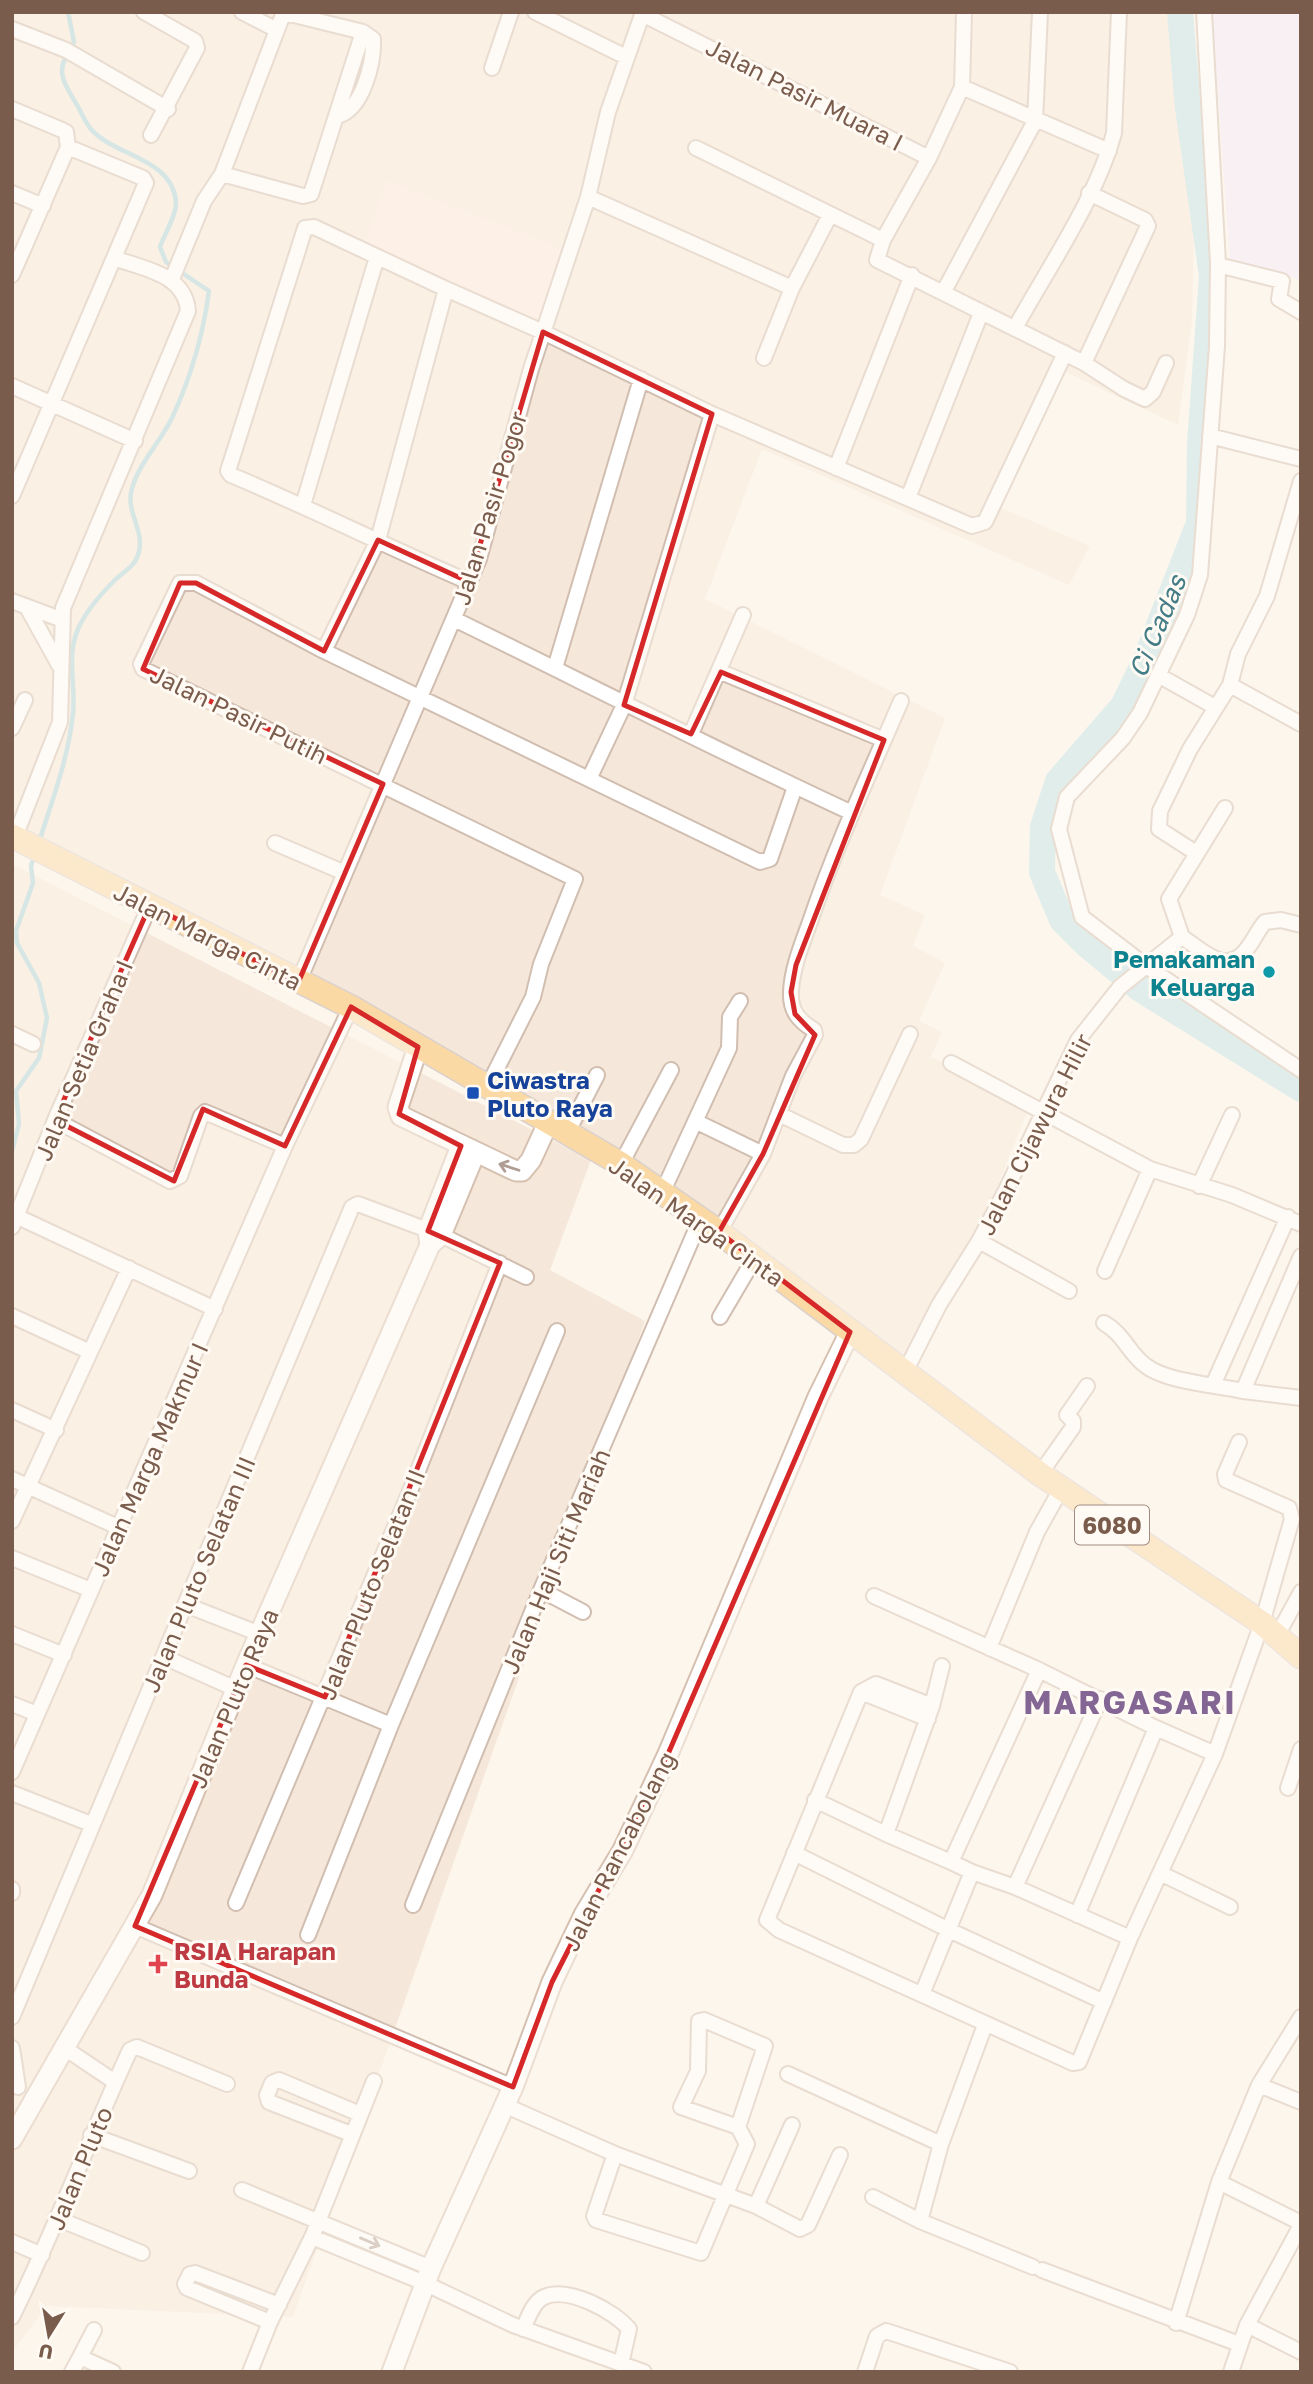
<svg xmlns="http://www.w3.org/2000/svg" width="1313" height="2384" font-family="'Golos Text',sans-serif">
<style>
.residential{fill:#f5e8da}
.commercial{fill:#fde8e0}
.education{fill:#f3e8fa}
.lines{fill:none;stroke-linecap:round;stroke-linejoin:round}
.stream{stroke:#a5d3da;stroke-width:4.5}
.river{stroke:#bfe3e8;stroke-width:26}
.street-casing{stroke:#d1beb0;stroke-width:18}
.secondary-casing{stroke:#d6c0b0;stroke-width:23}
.primary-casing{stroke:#dad1cd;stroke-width:26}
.street{stroke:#fff;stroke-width:14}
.secondary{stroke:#fff;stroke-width:19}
.primary{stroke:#fbd9a5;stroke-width:23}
.oneway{stroke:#af9d94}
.marked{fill:none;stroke:#d62828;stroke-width:5;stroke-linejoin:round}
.culture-dot{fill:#0f9aa8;stroke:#fffaf3;stroke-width:2.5}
.transit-dot{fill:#1a4fb4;stroke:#fffaf3;stroke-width:2.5}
.health-dot{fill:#e0444e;stroke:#fffaf3;stroke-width:2.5}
.labels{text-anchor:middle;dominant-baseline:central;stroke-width:6;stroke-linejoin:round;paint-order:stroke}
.shield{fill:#fffaf3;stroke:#a28b7f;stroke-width:2}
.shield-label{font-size:23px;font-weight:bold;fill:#7a5c4d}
.street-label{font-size:24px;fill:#7a5c4d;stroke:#fffaf3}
.culture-label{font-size:24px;font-weight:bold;fill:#0d838f;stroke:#fffaf3;text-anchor:end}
.transit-label{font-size:24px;font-weight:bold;fill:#164399;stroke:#fffaf3;text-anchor:start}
.health-label{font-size:24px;font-weight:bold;fill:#be3a42;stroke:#fffaf3;text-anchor:start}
.water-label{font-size:26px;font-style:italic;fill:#437c86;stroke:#fffaf3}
.district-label{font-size:32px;font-weight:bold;letter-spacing:2px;fill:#846695;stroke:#fffaf3}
</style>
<rect width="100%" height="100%" fill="#fdf6ec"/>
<path class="residential" d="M12,12h1156l26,220 -2,89 -14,104 -119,-56 -58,139 89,38 -21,39 -307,-136 -57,150 240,119 -65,177 45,20 -12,31 32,17 -26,58 23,11 -11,25 99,49 -46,112 -50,80 -32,65 -198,-149 -692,-383z
M12,864l579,296 -41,110 95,51 -352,996 -246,-11 -35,46z"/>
<path class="commercial" d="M385,180l182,70 -28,72 -174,-79z"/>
<path class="education" d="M1212,12h89v268l-71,-18z"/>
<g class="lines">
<path class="stream" d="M39,842c13,-41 30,-86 34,-129 3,-29 -7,-56 5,-84 8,-18 22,-34 35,-47 9,-10 21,-14 25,-27 8,-22 -11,-41 -7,-62 5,-27 29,-50 41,-75 19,-41 31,-82 37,-127l-43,-29 -6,-15c4,-12 17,-33 16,-45 -4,-45 -62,-45 -86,-74 -6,-8 -10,-19 -16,-28 -16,-27 -16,-31 0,-58l-6,-30
M12,1151l7,-27 -3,-33 23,-33 8,-40 -8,-35 -22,-40 -1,-12 17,-48 -2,-17 3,-9"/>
<path class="river" d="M1180,12l8,96 24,168 -12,168 -1,79 -54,138 -22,45 -65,75 -15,46 -1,45 20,48 25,25 53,44 161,100"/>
<defs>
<path id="street" d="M144,12l51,29 2,7 -46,87
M242,12l33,17
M535,12l91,45
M964,12l-2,75 -33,71 -46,82 -6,20 207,103 64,-137 -3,-6 -56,-27
M1204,12l14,251 -1,83 -17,229 -13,40 -47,98 -17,25 -56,59 -8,32 23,88 64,49 155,104
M642,14l287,144
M12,29l54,21 102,59
M492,68l19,-56
M962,87l147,64
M12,109l50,21 4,2 2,15 -56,128
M337,116c26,-6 37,-54 36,-77l-10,-7
M696,148l187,92
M12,193l31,13
M588,197l204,91 38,-73
M1218,265l64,16 -3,18 22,13
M172,279l32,-78 18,-27 60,-157 8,-3 73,18 -52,162 -8,2 -81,-22
M446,289l97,43 169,82 260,112 13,-4 80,-169
M944,291l91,-170 5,-109
M1015,328c33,-60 81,-129 99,-195l5,-121
M764,358l28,-70
M1084,363l40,26 21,10 8,-7 13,-29
M12,386l123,55
M1210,436l91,23
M836,468l76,-193
M12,496l134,-313 -3,-5 -75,-31
M908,498l73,-185
M303,505l74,-248
M12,601l48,18
M28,609l31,56
M454,619c133,65 264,132 398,194
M324,651l54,-111 68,-251 -132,-62 -9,1 -77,243 3,4c81,34 159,73 238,107
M555,668l86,-289
M721,672l163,68
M1158,675l57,32
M1230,685l71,39
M12,728l13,-28
M691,734l52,-119
M589,779l35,-74 88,-291
M15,837l45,-115 3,-114 125,-297c-3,-37 -44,-42 -74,-53
M275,843l70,30
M1196,853l-37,-24 1,-18 30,-62 40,-64 8,-31 29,-58 34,-115
M1182,937l-13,-38 56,-91
M298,983l181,-424 52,-190 57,-172 20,-85 35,-100
M12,1034l21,10
M951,1063l199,106 82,26 69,29
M487,1088l46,-91 8,-33 34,-85 -432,-210 -2,-5 39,-81h16l128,68 436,211 10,-3 25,-72
M779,1114l64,31h11l7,-6 49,-105
M55,1120l115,61 10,-5 21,-60 4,-4 80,34
M697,1122l66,32
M566,1135l31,-60
M621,1164l50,-94
M1199,1186l33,-71
M663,1191l66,-143 1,-31 10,-16
M18,1217l197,92
M12,1227l43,-107 95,-215
M719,1232l44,-78 30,-78 22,-41 -1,-5c-15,-9 -24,-19 -23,-38 1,-25 12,-50 20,-73 25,-74 59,-146 90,-218
M979,1241l90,50
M1301,1256l-58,135 58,7
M1105,1271l45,-102
M12,1316l76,35
M720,1317l34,-58
M1104,1323c20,11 25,31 42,43 21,16 71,19 97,25
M905,1372l34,-67 40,-64 27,-51 72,-150 42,-53 62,-50c23,15 46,41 67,9 6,-8 9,-16 16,-24l16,-2 20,5
M1213,1385l75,-168
M12,1410l44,20
M1040,1474l33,-47v-6l-6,-6 20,-29
M12,1479l108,49
M12,1521l117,-253
M12,1558l79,32
M541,1590l42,22
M874,1596l165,74
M186,1605l74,29
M12,1634l52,21
M1278,1634l23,-42
M989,1648l48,-116 24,-43
M164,1657l72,32
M246,1665l145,60 166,-394
M1100,1699l-85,188 115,51
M12,1704l25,10
M932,1706l10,-40
M928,1719l-67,-27 -94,228 12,10 294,133 6,-1 51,-124 85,-184 47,-131 30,-104 -3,-11 -63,-28 -1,-6 14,-32
M1156,1728l59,26
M12,1772l273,-626 66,-139
M1288,1788l13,-39
M12,1793l79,31
M815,1800l71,34 46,-128 -56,-22 -15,8
M886,1834l65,28
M794,1853l155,77 155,72
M972,1872l43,15
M1162,1874l68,33
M12,1889v4
M236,1903l172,-407 92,-233
M413,1905l128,-315 160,-372
M135,1926l378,161
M308,1935l83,-210
M922,1994l50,-122 -21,-10 88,-192 117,58 -79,187
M12,2017l340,-810 6,-3 83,31 85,42
M1301,2017l-42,68 42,17
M63,2047l52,35
M12,2048l6,39
M788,2074l153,70
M1259,2085l-40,97 82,41
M504,2105l111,49 141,52 44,23 8,-4 32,-70
M351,2134l-82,-32 -2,-7 5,-12 7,-3 81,34
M91,2135l98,36
M615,2154l-21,62 2,4 105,33 46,-109 -9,-17 27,-81 -61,-26 -5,1 -1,50 -17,36 57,20
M242,2190l189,78
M873,2197l47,24 113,46
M756,2206l36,-81
M56,2218l86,35
M920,2221l21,-77 44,-119
M312,2237l110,45 91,43 131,47
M12,2242l30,13
M1042,2270l197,74
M12,2317c43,-87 77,-178 118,-267l7,-3 90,37
M270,2322l-83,-34 -2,-4 5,-10 5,-1 84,32
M1176,2323l43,-141
M1247,2325l54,27
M523,2329c5,-11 10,-27 21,-32 24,-11 70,14 85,32l-8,35
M80,2357l14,-27
M72,2372l8,-15 33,15
M250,2372l20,-50 42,-85 62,-156
M865,2372l12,-36 9,-5 124,41
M1231,2372l16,-47 54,-100"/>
<path id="secondary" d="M418,1047l-20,60 3,9 115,55h6l9,-11 17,-37
M430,1245l-2,-14 33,-85
M12,2139l140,-244 94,-230 184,-420 11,-10 34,-82
M392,2372l39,-104 82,-181 39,-105 32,-67 39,-65 45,-96 150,-357 32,-65"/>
<path id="primary" d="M12,836l339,171 270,157 98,68 321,242 222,149 39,34"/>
</defs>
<use href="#street" class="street-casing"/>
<use href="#secondary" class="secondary-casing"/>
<use href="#primary" class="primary-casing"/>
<use href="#street" class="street"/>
<use href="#secondary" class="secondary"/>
<use href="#primary" class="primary"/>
</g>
<defs><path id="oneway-shaft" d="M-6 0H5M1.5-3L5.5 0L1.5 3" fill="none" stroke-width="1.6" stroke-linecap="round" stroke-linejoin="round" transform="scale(1.75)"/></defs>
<g class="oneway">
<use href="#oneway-shaft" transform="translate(509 1167) rotate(-162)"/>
<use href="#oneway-shaft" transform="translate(370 2242) rotate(23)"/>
</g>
<path d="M0 0H1313V2384H0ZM543,332l169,82 -88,291 67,29 30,-62 163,68 -88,225 -5,27 4,22 20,21 -52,119 -44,78 131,100 -182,422 -116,228 -39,105 -378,-161 111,-261 79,32 175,-434 -72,-32 33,-85 -62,-32 19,-67 -67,-40 -66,139 -82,-37 -29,72 -119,-61 95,-215 148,78 85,-199 -240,-115 37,-86h16l128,68 54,-111 91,42z" fill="#fdf6ec" fill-opacity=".55" fill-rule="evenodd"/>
<path class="marked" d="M543,332l169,82 -88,291 67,29 30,-62 163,68 -88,225 -5,27 4,22 20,21 -52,119 -44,78 131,100 -182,422 -116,228 -39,105 -378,-161 111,-261 79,32 175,-434 -72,-32 33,-85 -62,-32 19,-67 -67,-40 -66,139 -82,-37 -29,72 -119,-61 95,-215 148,78 85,-199 -240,-115 37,-86h16l128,68 54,-111 91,42z"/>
<circle class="culture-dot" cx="1269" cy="972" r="7"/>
<rect class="transit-dot" x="466" y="1086" width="14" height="14" rx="3.5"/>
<path class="health-dot" d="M154.5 1953.5h7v7h7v7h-7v7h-7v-7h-7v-7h7z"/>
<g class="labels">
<rect class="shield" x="1075" y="1505.5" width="74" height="39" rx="5"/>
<g class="shield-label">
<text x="1112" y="1525">6080</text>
</g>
<g class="street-label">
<text transform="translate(805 94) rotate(27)">Jalan Pasir Muara I</text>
<text transform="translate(489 508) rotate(-73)">Jalan Pasir Pogor</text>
<text transform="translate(239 714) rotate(26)">Jalan Pasir Putih</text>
<text transform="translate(208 936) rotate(27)">Jalan Marga Cinta</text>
<text transform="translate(83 1060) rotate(-67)">Jalan Setia Graha I</text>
<text transform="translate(1034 1134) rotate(-63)">Jalan Cijawura Hilir</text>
<text transform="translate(697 1221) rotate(35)">Jalan Marga Cinta</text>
<text transform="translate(149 1459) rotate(-66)">Jalan Marga Makmur I</text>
<text transform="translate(555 1561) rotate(-67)">Jalan Haji Siti Mariah</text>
<text transform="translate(198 1574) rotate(-67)">Jalan Pluto Selatan III</text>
<text transform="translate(371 1584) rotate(-68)">Jalan Pluto Selatan II</text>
<text transform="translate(233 1698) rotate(-67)">Jalan Pluto Raya</text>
<text transform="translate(618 1851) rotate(-63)">Jalan Rancabolang</text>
<text transform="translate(79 2168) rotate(-67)">Jalan Pluto</text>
</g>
<g class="culture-label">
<text x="1255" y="958">Pemakaman<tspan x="1255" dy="28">Keluarga</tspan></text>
</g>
<g class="transit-label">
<text x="487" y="1079">Ciwastra<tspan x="487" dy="28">Pluto Raya</tspan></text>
</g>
<g class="health-label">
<text x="174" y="1950">RSIA Harapan<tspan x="174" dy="28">Bunda</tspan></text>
</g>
<g class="water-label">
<text transform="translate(1157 626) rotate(-67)">Ci Cadas</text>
</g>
<g class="district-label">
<text x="1130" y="1702">MARGASARI</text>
</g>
</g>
<rect width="1313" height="2384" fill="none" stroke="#7a5c4d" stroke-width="28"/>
<g transform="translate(49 2335) rotate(191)" stroke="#fffaf3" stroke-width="5" paint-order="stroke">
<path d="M0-5L12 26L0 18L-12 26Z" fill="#7a5c4d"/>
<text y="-10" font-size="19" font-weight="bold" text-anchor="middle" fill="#7a5c4d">U</text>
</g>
</svg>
